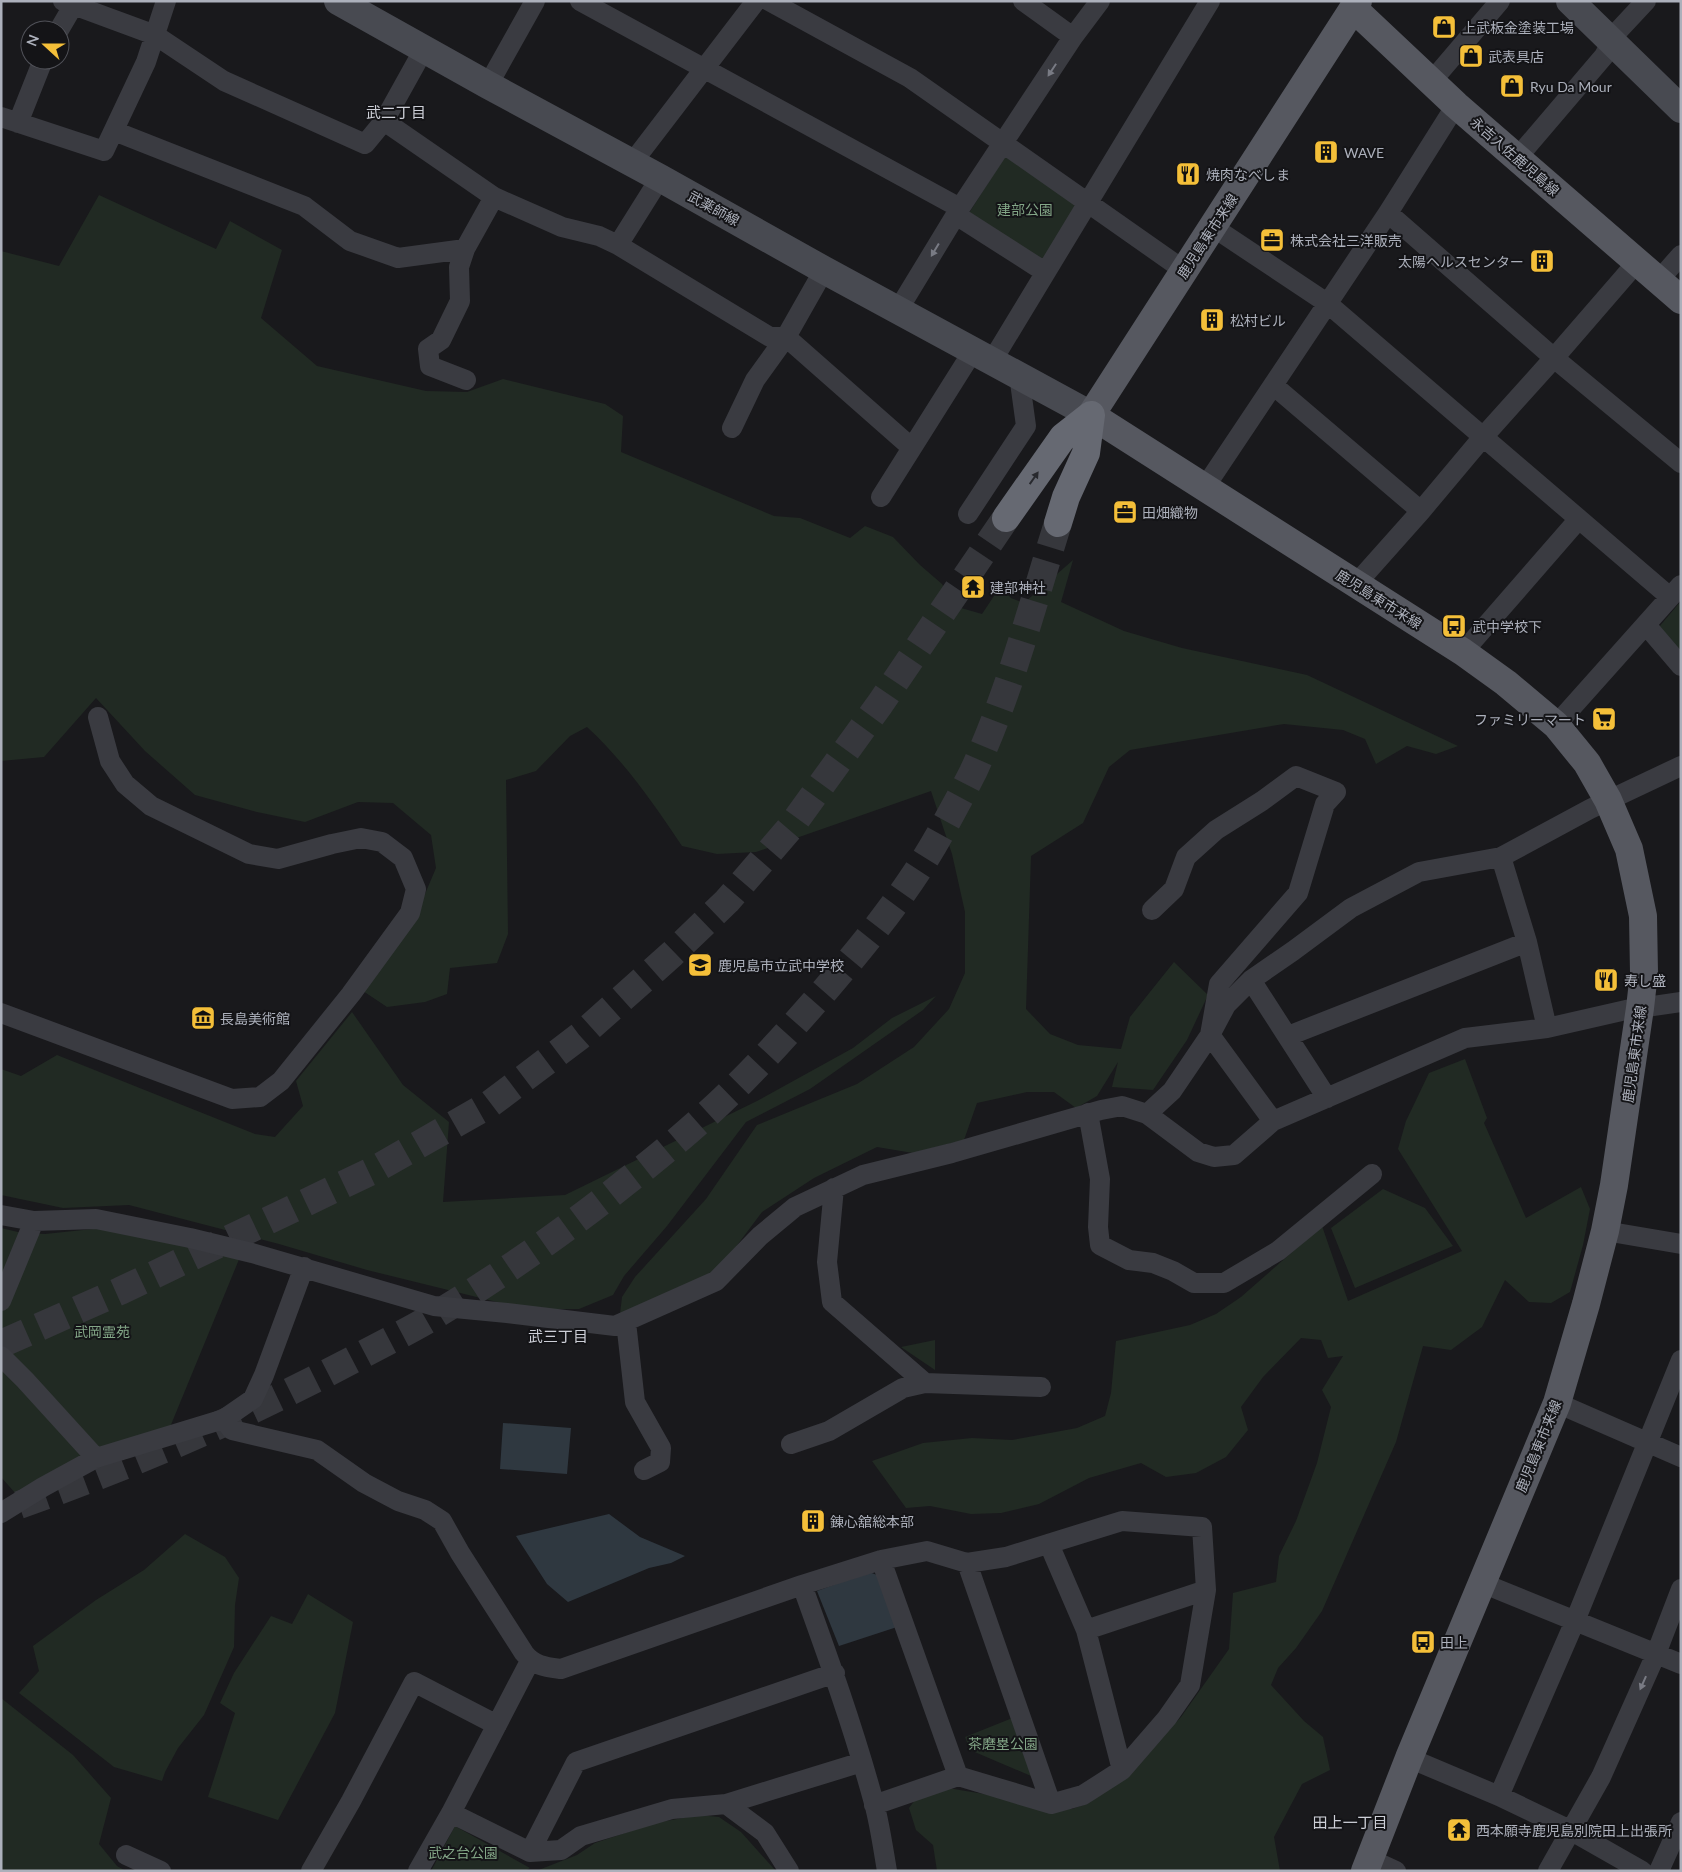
<svg xmlns="http://www.w3.org/2000/svg" width="1682" height="1872" font-family="Lato,'Noto Sans JP',sans-serif">
<style>
.green{fill:#212a23}
.water{fill:#2f3840}
.lines{fill:none;stroke-linecap:round;stroke-linejoin:round}
.highway-tunnel{stroke:#36373c;stroke-width:28;stroke-dasharray:28 14;stroke-linecap:butt}
.street{stroke:#3a3b41;stroke-width:20}
.secondary{stroke:#484a51;stroke-width:28}
.primary{stroke:#565860;stroke-width:28}
.highway{stroke:#666972;stroke-width:28}
.oneway{fill:#797b84}
.oneway2{fill:#28292e}
.labels{text-anchor:middle;dominant-baseline:central;stroke-width:4;stroke-linejoin:round;paint-order:stroke}
.poi-label{font-size:14px;fill:#acb0bb;stroke:#141417;text-anchor:start}
.street-label{font-size:14px;fill:#acb0bb;stroke:#141417}
.park-label{font-size:14px;fill:#83a687;stroke:#141417}
.neighbourhood-label{font-size:15px;fill:#cdcfd7;stroke:#141417}
</style>
<rect width="100%" height="100%" fill="#19191c"/>
<path class="green" d="M1005,156l75,50 -37,56 -74,-49z
M99,195l117,54 14,-28 52,29 -21,68 56,48 109,25 41,1 36,-13 102,25 18,12 -2,36 153,64 26,2 50,20 15,-12 28,11 27,28 22,19 12,22 28,8 18,-27 11,11 13,5 49,-43 -12,42 63,29 58,17 125,27 151,71 -22,8 -29,-8 -31,18 -11,-25 -22,-9 -59,-6 -154,26 -21,17 -26,56 -52,33 -5,153 24,25 28,11 43,4 9,-32 44,-55 34,33 -21,45 -34,50 -41,-3 6,-25 -21,34 -21,12 -22,-16h-27l-50,11 -13,37 -51,13 -36,-6 -63,31 -52,34 -42,56 -56,30 -44,16 2,-17 13,-20 71,-78 51,-74 100,-41 57,-37 35,-38 16,-36v-61l-13,-58 -21,-63 -175,61 -39,2 -35,-8c-28,-42 -57,-84 -95,-119l-17,9 -34,35 -30,9 2,154 -11,29 -47,5 -3,26 -22,8 -38,5 -24,-16 62,-97 11,-26 -5,-33 -38,-32 -35,-1 -53,20 -48,-10 -62,-17 -50,-44 -49,-53 -52,59 -43,4v-510l58,15z
M1681,601v51l-22,-25z
M936,996l-13,14 -113,79 -64,33 -79,104 -43,50 -11,19 -34,14h-54l-158,-39 -88,-26 -150,-39 -66,3 -62,-13v-126l20,7 36,-21 198,79 20,3 28,-31 -7,-25 56,-69 51,73 46,37 -6,80 122,-7 192,-94 96,-53 39,-30z
M1465,1059l22,59 -3,5 42,95 55,-31 9,22 -7,36 -13,47 -19,11 -22,-1 -24,-22 -23,47 -31,23 -28,-4 -27,96 -74,169 -26,37 -18,20 -7,17 33,36 19,16 7,33 -28,14 -28,53 6,34h-343l-4,-26 -17,-15 -7,-22 9,-12 30,-8 124,21 17,-6 43,-34 49,-52 48,-68 4,-56 43,-11 3,-26 17,-35 21,-58 14,-56 -9,-17 21,-34 -15,2 -7,-18 -20,-2 -38,39 -22,30 7,23 -22,27 -30,16 -30,4 -25,-14 -52,15 -50,26 -38,9 -30,1 -41,-8 -24,2 -34,-47 51,-18 49,-5 40,2 65,-12 28,-12 6,-23 5,-52 74,-16 26,-11 25,-17 81,-71 26,75 114,-50 -64,-102 8,-28 23,-48z
M1383,1189l42,19 28,38 -98,42 -24,-60z
M1,1228l21,5 23,1 57,-6 138,29 -72,175 -152,62 -15,-17z
M935,1340v30l-34,-23z
M185,1534l40,23 14,21 -4,27 -1,42 -30,68 -26,33 -13,24 -3,9 -48,-14 -95,-74 20,-22 -6,-25 63,-46 48,-30z
M308,1594l45,28 -18,91 -57,107 -70,-23 27,-84 -15,-10 14,-30 37,-57 21,8z
M1,1698l72,57 38,43 -12,46 18,22 9,5h-125z
M1015,1717l23,62 -68,-29 -5,-13z
M699,1815l20,2 22,15 35,39h-240l41,-16 18,-12 60,-20z
M455,1826l75,42 -5,3h-94z"/>
<path class="water" d="M503,1423l68,5 -4,46 -67,-5z
M609,1514l31,23 45,19 -14,7 -22,5 -81,34 -21,-18 -31,-48z
M869,1572l8,3 20,52 -58,19 -22,-55z"/>
<g class="lines">
<path class="highway-tunnel" d="M1,1344l119,-53 254,-121 116,-66 90,-68 92,-82 55,-53 63,-73 90,-124 126,-186
M19,1505c115,-40 229,-90 337,-147 24,-13 49,-25 73,-39 68,-41 135,-87 197,-137 40,-31 78,-63 114,-99 30,-30 58,-62 86,-94 42,-49 84,-101 115,-157 11,-20 22,-40 32,-60 37,-80 59,-166 85,-249"/>
<path class="street" d="M63,1l92,34 69,46 141,63 19,-23 40,-72
M580,1l380,207
M769,1l141,77 275,193
M1023,1l50,36
M59,30l14,-24
M1431,82l69,-81
M488,85l47,-84
M1,117l103,34 42,-89 20,-61
M18,123l25,-63
M114,131l190,75 46,35 48,17 67,-9 29,-52 -110,-76
M1517,158l87,-102 14,-25 28,-30
M632,163l124,-162
M494,197l68,30 37,9 19,9 42,-67
M1388,213l166,145 127,105
M956,215l89,57
M1213,227l114,76 343,294
M618,245l152,92h16l38,-67
M465,249l-6,18 1,34 -19,39 -13,9 2,17 36,14
M1659,280l22,-25
M898,310l62,-102 113,-171 27,-36
M992,361l218,-360
M1273,385l148,126
M732,428l23,-48 31,-43 126,111
M1205,487l183,-274 68,-108
M881,497l92,-146
M968,514l58,-88 -7,-51
M1356,584l65,-73 62,-74 71,-79 84,-97
M1646,625l35,41
M1463,652l115,-132
M1556,725l125,-140
M1501,857l26,85 20,86
M1152,910l22,-21 12,-32 30,-27 46,-29 34,-25 40,16 -11,12 -27,89 -79,91 -9,51 63,86
M1251,980l76,118
M1,1013l231,86 28,-2 21,-16 70,-87 59,-81 6,-24 -13,-31 -21,-16 -21,-4 -29,6 -54,15 -29,-5 -98,-48 -26,-22 -15,-23 -12,-44
M1288,1036l239,-94
M1088,1113l12,66 -2,48 2,18 29,15 24,3 20,8 21,12h30l54,-32 94,-77
M1147,1114l25,-23 38,-56 16,-30 25,-25 42,-29 58,-43 68,-36 82,-15 89,-48 91,-43
M834,1188l-7,74 5,40 93,81 116,4
M1,1215l33,6 62,-2 94,19 62,15 182,53 73,7 108,13 101,-45 44,-45 35,-29 68,-32 89,-22 149,-43 21,-4 25,8 51,38 16,5 20,-2 39,-34 192,-83 82,-10 79,-18 55,-8
M1605,1231l76,13
M1,1301l33,-80
M626,1322l9,80 26,46 -1,14 -16,8
M1,1356l24,24 71,78
M1557,1403l124,54
M224,1419l8,11 85,20 47,33 34,18 27,9 17,11 18,32 64,100c10,13 22,14 37,16l241,-84 79,-25 46,-9 40,12 39,-6 116,-36 80,6 4,63 -16,95 -23,33 -45,52 -39,25 -32,9 -93,-28 -84,29
M791,1444l38,-13 74,-43 22,-5
M1,1513l42,-26 53,-29 128,-39 29,-20 11,-24 40,-108
M1049,1544l37,86 36,140
M881,1560l77,216
M967,1563l84,241
M1482,1583l199,81
M802,1585c26,72 52,144 72,218 6,22 9,45 13,68
M1086,1630l120,-40
M1409,1758l90,38 71,34 72,41
M1499,1796l76,-175 106,-261
M726,1804l136,-42
M451,1813l79,39 31,-2 20,-14 91,-27 54,-5 39,29 24,38
M530,1852l46,-90 259,-89
M126,1855l35,16
M1370,1859l26,12
M311,1871l40,-70 63,-119 83,43
M418,1871l33,-58 79,-152
M1548,1871l53,-94 55,-123 25,-65
M1659,1871l22,-49"/>
<path class="secondary" d="M338,1l150,84 172,93 164,92 267,145
M1570,1l111,108"/>
<path class="primary" d="M1358,1l-267,414 372,237 43,31 50,42 31,38 21,37 21,49 14,67 1,57 -4,35 -26,177 -9,46 -19,73 -29,99 -148,355 -44,113
M1353,8l103,97 225,195"/>
<path class="highway" d="M1006,518l57,-81 28,-22
M1058,523l8,-26 20,-44 5,-38"/>
</g>
<defs><path id="oneway-solid" d="M-6-.8H1V-3.2L6.5 0L1 3.2V.8H-6Z" transform="scale(1.25)"/></defs>
<g class="oneway">
<use href="#oneway-solid" transform="translate(1052 70) rotate(123)"/>
<use href="#oneway-solid" transform="translate(935 250) rotate(121)"/>
<use href="#oneway-solid" transform="translate(1643 1683) rotate(114)"/>
</g>
<use class="oneway2" href="#oneway-solid" transform="translate(1034 478) rotate(-55)"/>
<defs>
<symbol id="shop-square" viewBox="-11 -11 22 22"><rect x="-9" y="-9" width="18" height="18" rx="4" fill="#f4bf39" stroke="#141417"/><path d="M-5-2.5h2.3a2.7 3.5 0 0 1 5.4 0H5L5.5 6h-11ZM-1.5-2.5h3a1.5 2.3 0 0 0-3 0Z" fill="#111"/></symbol>
<symbol id="building-square" viewBox="-11 -11 22 22"><rect x="-9" y="-9" width="18" height="18" rx="4" fill="#f4bf39" stroke="#141417"/><path d="M-4-6H4V6H1V3H-1V6H-4ZM-2.5-4.3h1.7v1.8h-1.7ZM.8-4.3h1.7v1.8H.8ZM-2.5-1h1.7V.8h-1.7ZM.8-1h1.7V.8H.8Z" fill="#111"/></symbol>
<symbol id="restaurant-square" viewBox="-11 -11 22 22"><rect x="-9" y="-9" width="18" height="18" rx="4" fill="#f4bf39" stroke="#141417"/><path d="M-5-6h1v4h1v-4h1v4h1v-4h1v5L-1.5 .5V6h-2V.5L-5-1ZM5-6V6H3V1.5H1.5Q1.5-4 5-6Z" fill="#111"/></symbol>
<symbol id="office-square" viewBox="-11 -11 22 22"><rect x="-9" y="-9" width="18" height="18" rx="4" fill="#f4bf39" stroke="#141417"/><path d="M-6-3h4V-5.5h4V-3h4V5H-6ZM-1-4.5V-3h2v-1.5ZM-6 0V1H6V0Z" fill="#111"/></symbol>
<symbol id="temple-square" viewBox="-11 -11 22 22"><rect x="-9" y="-9" width="18" height="18" rx="4" fill="#f4bf39" stroke="#141417"/><path d="M0-6L5-2H3V0L6.5 2.5H4V6H1.5V3h-3V6H-4V2.5H-6.5L-3 0V-2H-5Z" fill="#111"/></symbol>
<symbol id="bus-square" viewBox="-11 -11 22 22"><rect x="-9" y="-9" width="18" height="18" rx="4" fill="#f4bf39" stroke="#141417"/><path d="M-5-6H5V4H4V6H2V4H-2V6H-4V4H-5ZM-3.5-4V0h7V-4ZM-3.5 1.2v1.5H-2V1.2ZM2 1.2v1.5H3.5V1.2Z" fill="#111"/></symbol>
<symbol id="supermarket-square" viewBox="-11 -11 22 22"><rect x="-9" y="-9" width="18" height="18" rx="4" fill="#f4bf39" stroke="#141417"/><path d="M-6-5.5h2.5l.6 2H6L4.5 2H-2.5L-4.4-4H-6ZM-1.5 3.2a1.3 1.3 0 1 0 .1 0ZM3 3.2a1.3 1.3 0 1 0 .1 0Z" fill="#111"/></symbol>
<symbol id="school-square" viewBox="-11 -11 22 22"><rect x="-9" y="-9" width="18" height="18" rx="4" fill="#f4bf39" stroke="#141417"/><path d="M0-5L7-2L0 1L-7-2ZM-4 1L0 2.5L4 1V4Q0 6-4 4Z" fill="#111"/></symbol>
<symbol id="museum-square" viewBox="-11 -11 22 22"><rect x="-9" y="-9" width="18" height="18" rx="4" fill="#f4bf39" stroke="#141417"/><path d="M0-6L6-3V-2H-6V-3ZM-5-1h2V3h-2ZM-1-1h2V3h-2ZM3-1h2V3H3ZM-6 4H6V6H-6Z" fill="#111"/></symbol>
</defs>
<g fill-rule="evenodd">
<use href="#shop-square" x="1430" y="13" width="28" height="28"/>
<use href="#shop-square" x="1457" y="42" width="28" height="28"/>
<use href="#shop-square" x="1498" y="72" width="28" height="28"/>
<use href="#building-square" x="1312" y="138" width="28" height="28"/>
<use href="#restaurant-square" x="1174" y="160" width="28" height="28"/>
<use href="#office-square" x="1258" y="226" width="28" height="28"/>
<use href="#building-square" x="1528" y="247" width="28" height="28"/>
<use href="#building-square" x="1198" y="306" width="28" height="28"/>
<use href="#office-square" x="1111" y="498" width="28" height="28"/>
<use href="#temple-square" x="959" y="573" width="28" height="28"/>
<use href="#bus-square" x="1440" y="612" width="28" height="28"/>
<use href="#supermarket-square" x="1590" y="705" width="28" height="28"/>
<use href="#school-square" x="686" y="951" width="28" height="28"/>
<use href="#restaurant-square" x="1592" y="966" width="28" height="28"/>
<use href="#museum-square" x="189" y="1004" width="28" height="28"/>
<use href="#building-square" x="799" y="1507" width="28" height="28"/>
<use href="#bus-square" x="1409" y="1628" width="28" height="28"/>
<use href="#temple-square" x="1445" y="1816" width="28" height="28"/>
</g>
<g class="labels">
<g class="poi-label">
<text x="1462" y="27">上武板金塗装工場</text>
<text x="1488" y="56">武表具店</text>
<text x="1530" y="86">Ryu Da Mour</text>
<text x="1344" y="152">WAVE</text>
<text x="1206" y="174">焼肉なべしま</text>
<text x="1290" y="240">株式会社三洋販売</text>
<text x="1524" y="261" text-anchor="end">太陽ヘルスセンター</text>
<text x="1230" y="320">松村ビル</text>
<text x="1142" y="512">田畑織物</text>
<text x="990" y="587">建部神社</text>
<text x="1472" y="626">武中学校下</text>
<text x="1586" y="719" text-anchor="end">ファミリーマート</text>
<text x="718" y="965">鹿児島市立武中学校</text>
<text x="1624" y="980">寿し盛</text>
<text x="220" y="1018">長島美術館</text>
<text x="830" y="1521">錬心舘総本部</text>
<text x="1440" y="1642">田上</text>
<text x="1476" y="1830">西本願寺鹿児島別院田上出張所</text>
</g>
<g class="street-label">
<text transform="translate(1515 156) rotate(41)">永吉入佐鹿児島線</text>
<text transform="translate(714 208) rotate(29)">武薬師線</text>
<text transform="translate(1207 236) rotate(-57)">鹿児島東市来線</text>
<text transform="translate(1379 599) rotate(32)">鹿児島東市来線</text>
<text transform="translate(1634 1054) rotate(-82)">鹿児島東市来線</text>
<text transform="translate(1538 1446) rotate(-68)">鹿児島東市来線</text>
</g>
<g class="park-label">
<text x="1025" y="209">建部公園</text>
<text x="102" y="1331">武岡霊苑</text>
<text x="1003" y="1743">茶磨塁公園</text>
<text x="463" y="1852">武之台公園</text>
</g>
<g class="neighbourhood-label">
<text x="396" y="112">武二丁目</text>
<text x="558" y="1336">武三丁目</text>
<text x="1350" y="1822">田上一丁目</text>
</g>
</g>
<rect width="1682" height="1872" fill="none" stroke="#acb0bb" stroke-width="5"/>
<g transform="translate(45 45) rotate(291)"><circle r="24" fill="#141417" stroke="#515259"/>
<path d="M0-4L9 19L0 12L-9 19Z" fill="#f4bf39"/>
<text y="-8" font-size="14" font-weight="bold" text-anchor="middle" fill="#acb0bb">N</text>
</g>
</svg>
